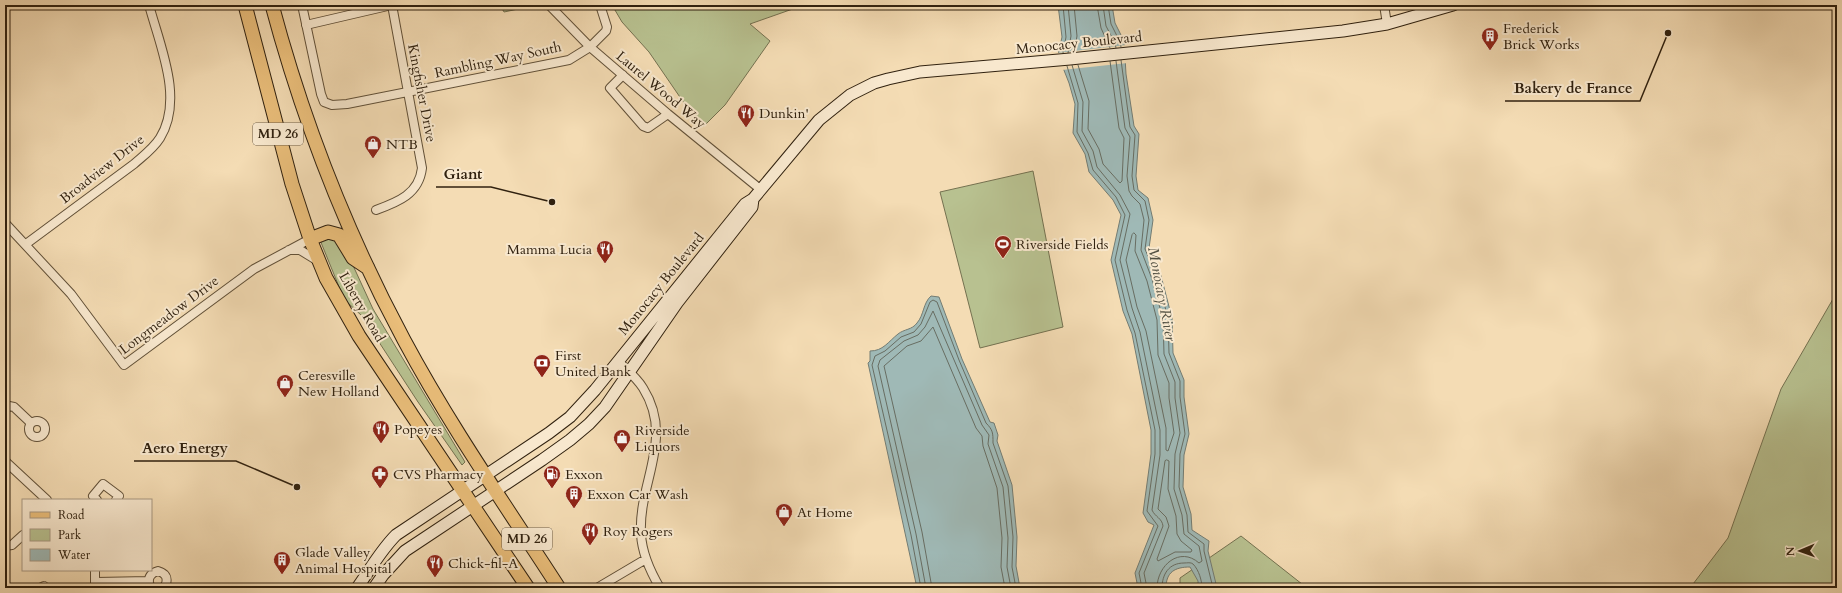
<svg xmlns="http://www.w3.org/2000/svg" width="1842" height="593" font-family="Cardo,serif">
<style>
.green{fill:#b8c190;stroke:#747150}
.water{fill:#9fb9b6;stroke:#737c73}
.pier{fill:#f4dcb4}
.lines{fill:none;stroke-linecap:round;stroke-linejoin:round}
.shore{stroke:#686d62;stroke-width:1}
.street-casing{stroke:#615038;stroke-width:10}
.secondary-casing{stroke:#30210f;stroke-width:13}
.primary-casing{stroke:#30210f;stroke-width:15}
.street{stroke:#f8e8ce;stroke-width:8}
.secondary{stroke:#f8e8ce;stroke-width:11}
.primary{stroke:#eabe7a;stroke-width:13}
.labels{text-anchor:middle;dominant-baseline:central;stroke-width:4;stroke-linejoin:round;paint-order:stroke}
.shield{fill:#f8e8ce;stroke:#6c5d48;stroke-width:1}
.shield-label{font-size:13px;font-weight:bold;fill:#30210f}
.poi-label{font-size:14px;fill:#30210f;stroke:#f8e8ce;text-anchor:start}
.street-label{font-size:14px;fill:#30210f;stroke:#f8e8ce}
.water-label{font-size:15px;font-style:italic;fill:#514f41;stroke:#f8e8ce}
.leader{fill:none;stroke:#30210f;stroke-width:1.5}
.callout-dot{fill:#30210f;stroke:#f8e8ce;stroke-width:1.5}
.callout-label{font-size:15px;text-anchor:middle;font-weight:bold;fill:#30210f;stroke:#f8e8ce;stroke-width:4;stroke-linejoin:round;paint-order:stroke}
</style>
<rect width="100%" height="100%" fill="#f4dcb4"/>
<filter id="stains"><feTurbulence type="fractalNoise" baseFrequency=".005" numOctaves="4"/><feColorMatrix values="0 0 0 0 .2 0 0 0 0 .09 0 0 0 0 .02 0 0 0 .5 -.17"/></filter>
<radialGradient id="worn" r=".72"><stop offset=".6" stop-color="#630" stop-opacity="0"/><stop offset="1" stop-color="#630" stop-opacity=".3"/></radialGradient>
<path class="green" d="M500,5h22l1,3 -19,4z
M612,5h192l-54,19 20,17 -45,64 -21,21 -7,-4 -48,-70 -27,-30z
M1033,171l30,156 -83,21 -40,-156z
M331,236l14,12 28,61 92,153 -3,3 -44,-63 -56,-86 -15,-14 -5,-8 -22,-54z
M1837,292v296h-147l38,-50 53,-149z
M1241,536l66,52h-127v-10z"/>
<path class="water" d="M1058,5h54l3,18 9,18 2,33 8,52 5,8 -3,42 2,14 10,8 5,22 -4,28 12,28 11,42 1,35 11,27v17l5,37 -5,21 -1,32 8,27 1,16 17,11 -1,10 9,37h-19v-7l-8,-14c-15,0 -24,5 -24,21h-28l-3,-15 19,-48 -6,-3 -5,-9 8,-59v-24l-19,-96 -9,-23 -12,-51 10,-45 -8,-15 -24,-28 -4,-18 -12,-21 2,-29 -6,-21 -11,-28 4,-18z
M931,296l8,1 23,62 28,63 4,1 4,12 -1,6 15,44 5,52 -1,29 4,22h-103l-49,-225 2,-2v-10c13,0 18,-9 28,-17 6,-5 14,-4 19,-11 7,-8 6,-20 14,-27z"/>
<path class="pier" d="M1126,45l2,18 -10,1 -56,6 -6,-15 1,-2z"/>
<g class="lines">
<path class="shore" d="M1063,5l3,32 -3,16
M1068,5l3,31 -3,17
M1074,5l3,31 -3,16
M1097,5l4,23 9,20
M1103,5l3,21 9,17 1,5
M1108,5l3,19 9,18 1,5
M1121,60l9,67 5,8 -3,41 2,14 11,11 4,19 -4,29 12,28 11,41 1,35 11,28v16l5,37 -5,20 -1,33 8,28 1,17 16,12v7l9,37
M1116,61l9,67 5,9 -3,39 2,15 3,5 8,8 4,16 -3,30 11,29 11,40 1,35 11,28v16l5,35 -5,21 -1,35 8,26 2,19 15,12 3,15 -3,2c-19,-17 -42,2 -42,25
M1072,65l11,37 -1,29 11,20 4,16 23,28 10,19 -10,46 12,48 8,24 20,98v25l-8,55c3,7 10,8 11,16l-19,47 3,15
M1078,65l11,36 -1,28 11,20 4,15 17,19 2,-2 2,-43 -5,-10 -9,-67
M1067,66l11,37 -1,29 11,21 5,17 23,27 9,18 -10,45 12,50 8,23 20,97v24l-8,57 11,15 -19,47 3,15
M1134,233l2,2 -1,16 12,30 10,39 1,35 11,28v15l5,35 -6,18 -2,-1v-22l-20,-97 -9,-24 -11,-47 6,-25z
M1167,460l2,1 -1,28 8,27 1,18 4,7 11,9 -1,2h-16l-17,9 -1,-2 12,-33 -3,-9 -8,-8 7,-48z
M921,588l-10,-53 -39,-170 3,-9 10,-5 16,-14 13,-5 7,-8 9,-22 3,-2 4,2 22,58 27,63c7,7 7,10 7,20l15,43 5,51 -1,30 4,21
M926,588l-10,-54 -38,-168 2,-6 24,-19 14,-6 7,-8 8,-16 49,114 7,10 -1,9 15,43 5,51 -1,29 4,21
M932,588l-10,-56 -38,-166 23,-20 14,-5 12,-14 43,101 6,8 1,10 14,42 5,50 -1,29 4,21
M1162,588c0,-14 7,-25 22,-25 3,0 7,-1 9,1 6,6 9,17 9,24"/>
<defs>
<path id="street" d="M302,5l19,89 3,8 8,3 15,-1 222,-44 21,-13 16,-16 1,-4 -7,-22
M549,5l41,42 78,67 92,75
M1384,5l3,19
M306,25l86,-20
M623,75l-13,13 33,38 5,2 20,-14
M376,210c22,-8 43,-16 46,-42l-30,-163
M5,223l66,71 53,71 130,-96 56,-30
M26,244l108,-80c9,-8 19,-15 26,-26 24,-39 0,-92 -11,-133
M289,250h11l18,11
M618,361c8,8 19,17 25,27 32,51 -5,94 -2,146 1,20 9,37 19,54
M5,410l4,-4 5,1 17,16
M29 429a8 8 0 1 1 16 0a8 8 0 1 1-16 0Z
M5,461l42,39
M97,500l-4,-4 10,-12 16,12 -3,4
M5,546l7,-1 11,-10
M96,582l53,-1
M40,588l4,-2
M95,588v-18
M152,588l-3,-4c-1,-7 2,-11 9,-13 7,2 10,6 8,13l-3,4
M597,588l49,-29"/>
<path id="secondary" d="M357,588c13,-18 23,-37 39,-53l153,-102 21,-16 25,-27 150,-186 8,-5 66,-79 31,-25 24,-12 14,-4 32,-7 150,-13 273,-28 44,-7 66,-19
M374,588l9,-13 22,-24 137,-91 28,-20 19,-16 16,-17 72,-104 75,-96 1,-8"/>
<path id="primary" d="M245,5l47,179 18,55 16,39 33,58 169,252
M272,5c31,116 75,229 132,335 46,86 102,166 155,248
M310,239l18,-7 11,3 14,23 15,10"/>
</defs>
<use href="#street" class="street-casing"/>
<use href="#secondary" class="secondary-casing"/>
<use href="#primary" class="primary-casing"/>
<use href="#street" class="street"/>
<use href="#secondary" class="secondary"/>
<use href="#primary" class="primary"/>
</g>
<defs>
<symbol id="building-pin" viewBox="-11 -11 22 30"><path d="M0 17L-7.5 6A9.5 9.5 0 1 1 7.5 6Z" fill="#8f2418" stroke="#f8e8ce"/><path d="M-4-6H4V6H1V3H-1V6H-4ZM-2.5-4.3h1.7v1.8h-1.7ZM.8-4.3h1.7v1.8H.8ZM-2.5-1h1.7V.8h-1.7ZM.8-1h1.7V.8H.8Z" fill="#fff"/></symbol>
<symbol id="restaurant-pin" viewBox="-11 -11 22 30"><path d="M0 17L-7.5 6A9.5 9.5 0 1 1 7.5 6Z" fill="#8f2418" stroke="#f8e8ce"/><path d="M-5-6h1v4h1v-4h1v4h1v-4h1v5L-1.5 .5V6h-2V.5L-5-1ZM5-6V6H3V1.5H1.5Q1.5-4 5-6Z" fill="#fff"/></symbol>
<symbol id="shop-pin" viewBox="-11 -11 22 30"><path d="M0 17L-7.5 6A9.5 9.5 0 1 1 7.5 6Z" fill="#8f2418" stroke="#f8e8ce"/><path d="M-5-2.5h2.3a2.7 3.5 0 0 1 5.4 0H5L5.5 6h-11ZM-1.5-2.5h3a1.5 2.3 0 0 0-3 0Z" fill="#fff"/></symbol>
<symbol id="stadium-pin" viewBox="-11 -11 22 30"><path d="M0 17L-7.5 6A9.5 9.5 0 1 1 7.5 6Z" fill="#8f2418" stroke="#f8e8ce"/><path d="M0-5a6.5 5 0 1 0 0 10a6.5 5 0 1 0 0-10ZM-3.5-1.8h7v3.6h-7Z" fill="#fff"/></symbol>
<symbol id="bank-pin" viewBox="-11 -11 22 30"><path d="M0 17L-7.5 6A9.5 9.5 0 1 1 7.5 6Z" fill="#8f2418" stroke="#f8e8ce"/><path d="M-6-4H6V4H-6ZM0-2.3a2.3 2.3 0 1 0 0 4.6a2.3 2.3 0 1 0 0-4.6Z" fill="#fff"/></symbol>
<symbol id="pharmacy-pin" viewBox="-11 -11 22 30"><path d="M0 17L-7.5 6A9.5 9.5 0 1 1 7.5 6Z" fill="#8f2418" stroke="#f8e8ce"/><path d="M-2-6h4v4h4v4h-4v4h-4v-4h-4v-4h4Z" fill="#fff"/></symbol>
<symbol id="fuel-pin" viewBox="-11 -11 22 30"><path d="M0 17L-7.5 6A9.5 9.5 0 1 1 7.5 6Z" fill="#8f2418" stroke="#f8e8ce"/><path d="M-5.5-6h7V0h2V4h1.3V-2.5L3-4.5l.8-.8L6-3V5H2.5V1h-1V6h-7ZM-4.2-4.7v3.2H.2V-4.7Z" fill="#fff"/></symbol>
</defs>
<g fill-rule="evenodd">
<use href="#building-pin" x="1480" y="26" width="20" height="27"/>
<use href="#restaurant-pin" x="736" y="103" width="20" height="27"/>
<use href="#shop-pin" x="363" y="134" width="20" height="27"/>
<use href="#stadium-pin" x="993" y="234" width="20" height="27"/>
<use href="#restaurant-pin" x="595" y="239" width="20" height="27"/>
<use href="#bank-pin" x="532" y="353" width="20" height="27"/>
<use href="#shop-pin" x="275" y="373" width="20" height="27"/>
<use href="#restaurant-pin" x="371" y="419" width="20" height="27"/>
<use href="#shop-pin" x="612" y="428" width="20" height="27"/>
<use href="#pharmacy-pin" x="370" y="464" width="20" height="27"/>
<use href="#fuel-pin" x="542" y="464" width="20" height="27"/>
<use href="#building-pin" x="564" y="484" width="20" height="27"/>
<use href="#shop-pin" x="774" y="502" width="20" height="27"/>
<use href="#restaurant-pin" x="580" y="521" width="20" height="27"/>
<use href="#building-pin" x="272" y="550" width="20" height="27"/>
<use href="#restaurant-pin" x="425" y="553" width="20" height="27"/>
</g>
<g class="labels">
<g class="shield">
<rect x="253" y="123" width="50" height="22" rx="3"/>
<rect x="502" y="528" width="50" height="22" rx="3"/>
</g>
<g class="shield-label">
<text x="278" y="134">MD 26</text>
<text x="527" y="539">MD 26</text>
</g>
<g class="poi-label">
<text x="1503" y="28">Frederick<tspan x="1503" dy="16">Brick Works</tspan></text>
<text x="759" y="113">Dunkin'</text>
<text x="386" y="144">NTB</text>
<text x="1016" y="244">Riverside Fields</text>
<text x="592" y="249" text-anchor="end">Mamma Lucia</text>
<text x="555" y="355">First<tspan x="555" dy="16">United Bank</tspan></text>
<text x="298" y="375">Ceresville<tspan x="298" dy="16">New Holland</tspan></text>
<text x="394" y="429">Popeyes</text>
<text x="635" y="430">Riverside<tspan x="635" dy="16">Liquors</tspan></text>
<text x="393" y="474">CVS Pharmacy</text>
<text x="565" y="474">Exxon</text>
<text x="587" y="494">Exxon Car Wash</text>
<text x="797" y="512">At Home</text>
<text x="603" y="531">Roy Rogers</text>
<text x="295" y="552">Glade Valley<tspan x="295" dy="16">Animal Hospital</tspan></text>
<text x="448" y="563">Chick-fil-A</text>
</g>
<g class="street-label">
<text transform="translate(1079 43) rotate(-6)">Monocacy Boulevard</text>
<text transform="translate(498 60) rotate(-12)">Rambling Way South</text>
<text transform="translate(661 90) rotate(40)">Laurel Wood Way</text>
<text transform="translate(422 93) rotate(79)">Kingfisher Drive</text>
<text transform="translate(102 169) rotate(-38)">Broadview Drive</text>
<text transform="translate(661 284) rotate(-51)">Monocacy Boulevard</text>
<text transform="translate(362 307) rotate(60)">Liberty Road</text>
<text transform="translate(169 315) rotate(-37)">Longmeadow Drive</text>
</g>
<g class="water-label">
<text transform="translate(1162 294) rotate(79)">Monocacy River</text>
</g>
</g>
<path class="leader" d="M1668 33L1640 101H1505M552 202L491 187H436M297 487L236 461H134"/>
<g class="callout-dot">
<circle cx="1668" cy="33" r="4"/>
<circle cx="552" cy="202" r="4"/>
<circle cx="297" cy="487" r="4"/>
</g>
<g class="callout-label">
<text x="1573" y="93">Bakery de France</text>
<text x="463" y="179">Giant</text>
<text x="185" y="453">Aero Energy</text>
</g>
<rect width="1842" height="593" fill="none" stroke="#f4dcb4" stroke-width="20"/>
<rect x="6" y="6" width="1830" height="581" fill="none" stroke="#30210f" stroke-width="2"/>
<rect x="10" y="10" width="1822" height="573" fill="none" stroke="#30210f"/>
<rect x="22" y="499" width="130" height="72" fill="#f8e8ce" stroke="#a89882"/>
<rect x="30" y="512" width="20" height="6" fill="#eabe7a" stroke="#a89882"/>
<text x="58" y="519" font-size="12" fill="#30210f">Road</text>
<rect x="30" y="529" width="20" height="12" fill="#b8c190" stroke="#a89882"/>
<text x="58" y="539" font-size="12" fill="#30210f">Park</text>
<rect x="30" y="549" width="20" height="12" fill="#9fb9b6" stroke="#a89882"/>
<text x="58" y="559" font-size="12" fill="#30210f">Water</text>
<g transform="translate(1800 551) rotate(268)" stroke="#f8e8ce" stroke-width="3" paint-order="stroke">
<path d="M0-3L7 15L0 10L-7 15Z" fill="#30210f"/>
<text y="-6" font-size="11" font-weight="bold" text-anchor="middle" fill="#30210f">N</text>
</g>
<rect width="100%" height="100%" filter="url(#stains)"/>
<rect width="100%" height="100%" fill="url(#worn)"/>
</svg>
